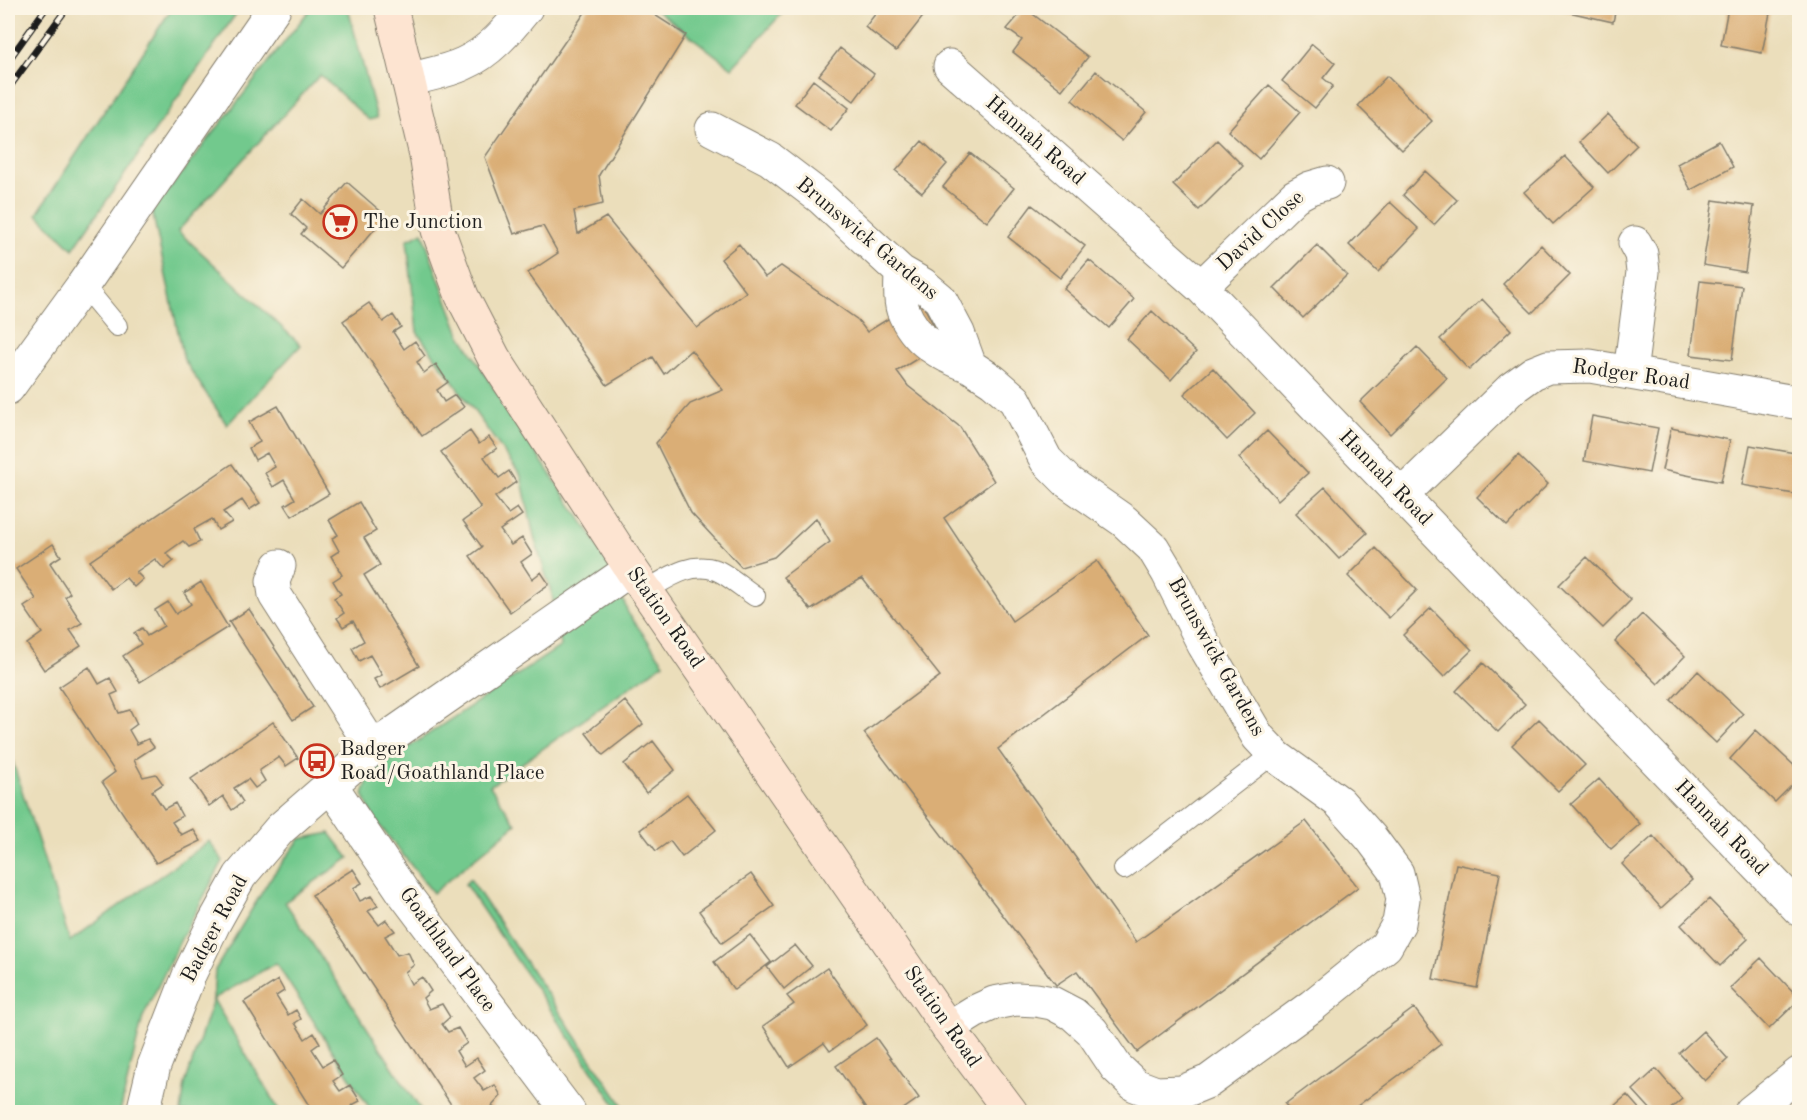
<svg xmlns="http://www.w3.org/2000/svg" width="1807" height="1120" font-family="'Old Standard TT',serif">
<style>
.green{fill:#72c98d;stroke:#477254;stroke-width:1.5}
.building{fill:#daae76}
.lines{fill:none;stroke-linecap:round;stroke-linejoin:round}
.lane-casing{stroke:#847d6c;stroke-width:22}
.street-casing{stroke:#847d6c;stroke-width:35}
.secondary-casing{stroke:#847d6c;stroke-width:35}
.lane{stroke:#fff;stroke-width:20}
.street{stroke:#fff;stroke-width:33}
.secondary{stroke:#fde4d1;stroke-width:33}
.rail-casing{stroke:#1c1c1c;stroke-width:7}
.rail{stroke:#fcf5e5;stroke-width:4.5;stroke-dasharray:14;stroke-linecap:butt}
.labels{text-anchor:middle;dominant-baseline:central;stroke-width:6;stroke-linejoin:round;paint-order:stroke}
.street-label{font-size:21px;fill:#1c1c1c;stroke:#fcf5e5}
.poi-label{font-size:21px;fill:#1c1c1c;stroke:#fcf5e5;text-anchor:start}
</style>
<rect width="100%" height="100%" fill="#fcf5e5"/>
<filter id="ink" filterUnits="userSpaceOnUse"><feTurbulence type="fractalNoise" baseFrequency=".0167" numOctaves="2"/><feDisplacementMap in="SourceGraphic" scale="12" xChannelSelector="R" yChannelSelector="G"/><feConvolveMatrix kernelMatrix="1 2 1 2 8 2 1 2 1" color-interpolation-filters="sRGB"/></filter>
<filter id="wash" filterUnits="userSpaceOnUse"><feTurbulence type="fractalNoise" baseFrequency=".008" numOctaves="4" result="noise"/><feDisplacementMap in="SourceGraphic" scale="24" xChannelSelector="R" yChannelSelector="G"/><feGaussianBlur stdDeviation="1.35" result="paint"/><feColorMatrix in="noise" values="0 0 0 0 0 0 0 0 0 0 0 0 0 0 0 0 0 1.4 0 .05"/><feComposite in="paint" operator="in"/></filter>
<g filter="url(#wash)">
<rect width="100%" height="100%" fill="#ebdebb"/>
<path class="green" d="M172,8h68l-167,241 -36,-35z
M311,8h37l29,110 -8,2 -49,-45 -142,156 123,114 -74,80 -43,-65 -32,-149z
M654,8h133l-55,60z
M423,232l10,31 27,71 50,80 80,119 26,46 12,34 36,50 -174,123 26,38 -83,69 -60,-76 -10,-23 8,-22 190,-126 -9,-51 -18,-58 -13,-61 -104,-144 -10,-92z
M8,747l62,194 139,-100 14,20 -43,80 -37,76 -23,95h-112z
M330,833l19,25 -64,44 137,210h-50l-96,-149 -63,36 67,113h-99l4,-28 28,-85 2,-29 55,-91 30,-40z
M470,879l157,233h-7l-155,-228z"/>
<g id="blocks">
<path class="building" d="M588,8h56l42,27 -87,140 4,29 -29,7 4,23 28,-17 91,111 49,-36 -25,-33 18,-15 26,33 16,-11 77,54 9,12 53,-33 23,44 -46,28 11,15 52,41 34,54 -50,37 68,103 85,-60 51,74 -150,114 138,193 170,-121 52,66 -221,165 -60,-81 -21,14 -192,-252 76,-57 -78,-98 -51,32 -28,-33 47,-35 -14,-24 -42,39 -33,10 -50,-54 -35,-70 34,-39 33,-14 -32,-40 -27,24 -11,-17 -46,28 -79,-112 30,-20 -15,-27 -29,8 -29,-77z
M880,8h47l2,1 -33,42 -31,-24z
M1025,8l63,49 -26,33 -49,-38 9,-12 -15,-11z
M1551,8h65l-3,14z
M1728,8h43l-9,45 -41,-8z
M1312,44l23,19 -12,15 10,8 -18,22 -33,-27z
M840,48l34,26 -20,27 -35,-26z
M1096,71l50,41 -24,29 -50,-41z
M1387,76l45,45 -30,29 -44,-44z
M813,80l36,28 -18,23 -36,-27z
M1269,85l31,27 -41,47 -31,-28z
M1608,114l29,31 -29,28 -29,-31z
M1217,140l26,26 -44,44 -26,-25z
M922,141l25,23 -25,29 -26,-22z
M1719,141l14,26 -42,23 -14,-26z
M970,153l44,35 -27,34 -44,-35z
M1565,156l29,31 -41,37 -29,-32z
M1425,171l32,29 -23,25 -31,-30z
M347,182l39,34 -45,52 -40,-34 5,-6 -15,-14 12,-15 17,15z
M1713,200l41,6 -9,66 -42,-7z
M1390,202l29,27 -41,43 -29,-27z
M1032,205l53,41 -25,32 -52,-41z
M1317,245l30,30 -44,43 -29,-30z
M1541,245l29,30 -38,38 -29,-29z
M1089,260l45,39 -25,29 -45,-39z
M1700,281l42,5 -10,74 -41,-5z
M1482,299l29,31 -42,40 -29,-31z
M369,303l14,19 10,-7 8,12 -8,5 11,17 11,-8 10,15 -8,6 7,11 12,-9 12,18 -11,8 7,12 11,-7 9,12 -42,29 -79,-115z
M1152,311l44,41 -25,28 -44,-41z
M1417,347l30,31 -57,56 -30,-32z
M1213,368l42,45 -28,27 -43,-46z
M278,406l51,88 -37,22 -7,-11 10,-6 -11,-19 -11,7 -8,-14 10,-6 -8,-14 -12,7 -6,-12 11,-6 -11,-20z
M1592,416l66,12 -9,45 -65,-12z
M1671,428l59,12 -9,42 -59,-12z
M470,431l9,13 10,-7 8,11 -13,9 15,21 10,-7 7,11 -21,15 13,17 9,-6 5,7 -22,15 11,15 11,-7 10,16 -11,8 11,17 9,-7 8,12 -39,28 -40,-56 12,-9 -19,-26 18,-13 -40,-56z
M1267,431l41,42 -30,27 -39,-42z
M1750,445l50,9v41l-58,-10z
M1518,455l30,29 -41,42 -30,-29z
M232,464l28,39 -11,7 -7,-10 -19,12 9,10 -14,8 -6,-11 -18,10 6,13 -11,5 -6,-6 -17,12 8,8 -10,8 -9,-10 -19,13 7,7 -9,8 -8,-9 -15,11 -21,-28z
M1325,487l42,46 -28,26 -43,-46z
M359,502l17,29 -12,7 16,27 -16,10 55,91 -39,23 -6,-10 8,-4 -12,-20 -11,6 -7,-13 12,-7 -11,-20 -10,6 -6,-9 7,-5 -10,-15 7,-4 -8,-13 9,-6 -11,-19 8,-5 -7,-13 6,-3 -9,-15z
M53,544l8,12 -11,7 20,30 -5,4 17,26 -12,7 11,16 -37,24 -17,-26 15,-11 -18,-26 12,-8 -20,-30z
M1376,548l41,42 -28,28 -41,-42z
M1587,557l44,43 -28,28 -44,-43z
M201,582l27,45 -88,55 -17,-26 18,-12 -7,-11 8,-5 5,8 17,-10 -9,-16 13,-8 8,12 15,-10 -7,-11z
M1431,608l41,42 -28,27 -41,-42z
M249,609l64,98 -20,13 -64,-98z
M1642,614l43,42 -27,28 -43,-42z
M1483,663l42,41 -27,28 -42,-41z
M89,667l10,17 11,-6 8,14 -7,3 8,18 11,-3 7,14 -8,6 8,14 11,-5 6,8 -20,13 9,17 13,-3 7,10 -11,7 12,18 11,-6 7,13 -10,6 9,13 12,-6 8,12 -45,22 -54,-81 13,-10 -56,-85z
M1698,671l45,43 -27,29 -45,-43z
M625,701l18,23 -40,31 -17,-22z
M1539,719l46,46 -27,26 -46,-46z
M273,722l25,36 -12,8 -7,-9 -20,14 6,10 -10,7 -7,-9 -14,9 9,14 -11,8 -9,-14 -14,10 -18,-27z
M1756,730l44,41v6l-25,25 -45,-43z
M653,741l22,29 -29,23 -22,-29z
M1599,779l41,45 -29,25 -40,-45z
M687,794l29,36 -34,27 -12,-16 -14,10 -16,-21z
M1653,836l39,44 -31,28 -39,-44z
M1456,864l44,9 -23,115 -44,-9z
M353,869l9,14 -9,5 7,13 11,-5 7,10 -10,5 11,14 7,-5 9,11 -10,5 12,19 11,-3 6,13 -9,7 6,12 11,-7 9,14 -8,7 6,11 13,-5 8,13 -8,7 6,8 10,-4 9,15 -11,8 9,15 12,-8 8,12 -11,8 10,13 11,-6 6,11 -9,10 6,6h-42l-144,-217z
M751,874l23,32 -52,37 -23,-32z
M1709,899l39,40 -28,27 -39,-41z
M750,935l21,27 -37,28 -20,-28z
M795,945l17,21 -28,23 -17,-22z
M1761,958l39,41 -31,30 -39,-41z
M827,968l40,57 -37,26 -6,-8 -35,24 -26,-41 31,-22 -7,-8z
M278,980l6,11 -8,5 12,19 8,-5 5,9 -6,4 10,16 9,-6 6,10 -8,6 11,17 10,-6 9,15 -9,6 7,10 10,-6 10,16 -8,4 5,7h-44l-69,-110z
M1414,1008l27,36 -92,68h-57l-7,-8z
M1703,1031l25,28 -23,22 -26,-28z
M876,1038l43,60 -20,14h-31l-32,-46z
M1656,1069l26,30 -15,13h-14l-20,-22z
M1627,1095l15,17h-35z"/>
</g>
</g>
<g filter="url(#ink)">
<use href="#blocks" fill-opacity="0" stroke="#847d6c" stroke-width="1.5"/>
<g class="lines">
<defs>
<path id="lane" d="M83,285l34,41
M647,590c21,-12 43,-29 69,-20 11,4 28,19 39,26
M1124,869l150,-116"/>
<path id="street" d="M950,66l251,221 599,623
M408,80c18,-5 38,-8 55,-16 26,-11 46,-35 63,-56
M712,129l58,30 50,38 81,75 21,12 18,15 18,34 12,33 23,15 22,19 31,60 22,22 56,39 29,27 15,25 36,72 54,92 19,20 62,45 32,36 26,35 6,26 -4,24 -13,23 -74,60 -103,75 -27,11 -26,1 -21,-8 -19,-18 -24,-36 -19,-17 -21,-11 -16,-3 -20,-1 -22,4 -20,9 -26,16
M901,272c0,11 -2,27 2,38 12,31 38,45 67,56
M1201,287l94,-91 15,-8 17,-5
M1630,373l13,-101 -2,-18 -6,-11
M8,388l75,-103 191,-277
M1402,495l109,-106 22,-16 15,-6 42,-1 210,37
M279,566l-6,15 2,14 98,153
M330,784l73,108 166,220
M143,1112l11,-46 36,-93 24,-50 26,-47 40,-47 93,-81 258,-179
M1751,1112l49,-39"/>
<path id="secondary" d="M391,8l35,147 12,75 24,66 32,62 137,211 317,459 63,84"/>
</defs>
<use href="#lane" class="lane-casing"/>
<use href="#street" class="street-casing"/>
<use href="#secondary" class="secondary-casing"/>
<use href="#lane" class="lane"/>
<use href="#street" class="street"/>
<use href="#secondary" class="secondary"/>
<defs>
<path id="rail" d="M8,61l38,-53
M8,89l59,-81"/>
</defs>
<use href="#rail" class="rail-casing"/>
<use href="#rail" class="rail"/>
</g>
</g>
<defs>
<symbol id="supermarket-ring" viewBox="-11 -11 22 22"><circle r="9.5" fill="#fcf5e5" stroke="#c8321e" stroke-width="1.5"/><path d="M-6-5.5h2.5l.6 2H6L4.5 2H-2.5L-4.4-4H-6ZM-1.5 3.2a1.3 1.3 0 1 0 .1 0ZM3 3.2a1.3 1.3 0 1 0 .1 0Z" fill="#c8321e"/></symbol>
<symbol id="bus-ring" viewBox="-11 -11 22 22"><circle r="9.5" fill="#fcf5e5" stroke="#c8321e" stroke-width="1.5"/><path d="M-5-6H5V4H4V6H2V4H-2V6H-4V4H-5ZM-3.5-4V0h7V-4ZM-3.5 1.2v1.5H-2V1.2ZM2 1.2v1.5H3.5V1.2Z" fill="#c8321e"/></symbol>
</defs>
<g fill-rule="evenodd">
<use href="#supermarket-ring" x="321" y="203" width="38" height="38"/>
<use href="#bus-ring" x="298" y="742" width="38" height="38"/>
</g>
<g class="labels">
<g class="street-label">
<text transform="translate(1035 141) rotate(41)">Hannah Road</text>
<text transform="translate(1261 231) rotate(-42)">David Close</text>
<text transform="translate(867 239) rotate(40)">Brunswick Gardens</text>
<text transform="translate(1631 375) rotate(8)">Rodger Road</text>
<text transform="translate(1385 478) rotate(46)">Hannah Road</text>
<text transform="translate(665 618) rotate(55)">Station Road</text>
<text transform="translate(1216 657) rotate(61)">Brunswick Gardens</text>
<text transform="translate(1721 828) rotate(46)">Hannah Road</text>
<text transform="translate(215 929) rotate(-62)">Badger Road</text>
<text transform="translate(447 950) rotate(54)">Goathland Place</text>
<text transform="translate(942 1017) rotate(55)">Station Road</text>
</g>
<g class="poi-label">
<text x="363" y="222">The Junction</text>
<text x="340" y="749">Badger<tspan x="340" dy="24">Road/Goathland Place</tspan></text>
</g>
</g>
<rect width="1807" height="1120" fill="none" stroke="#fcf5e5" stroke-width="30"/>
</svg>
